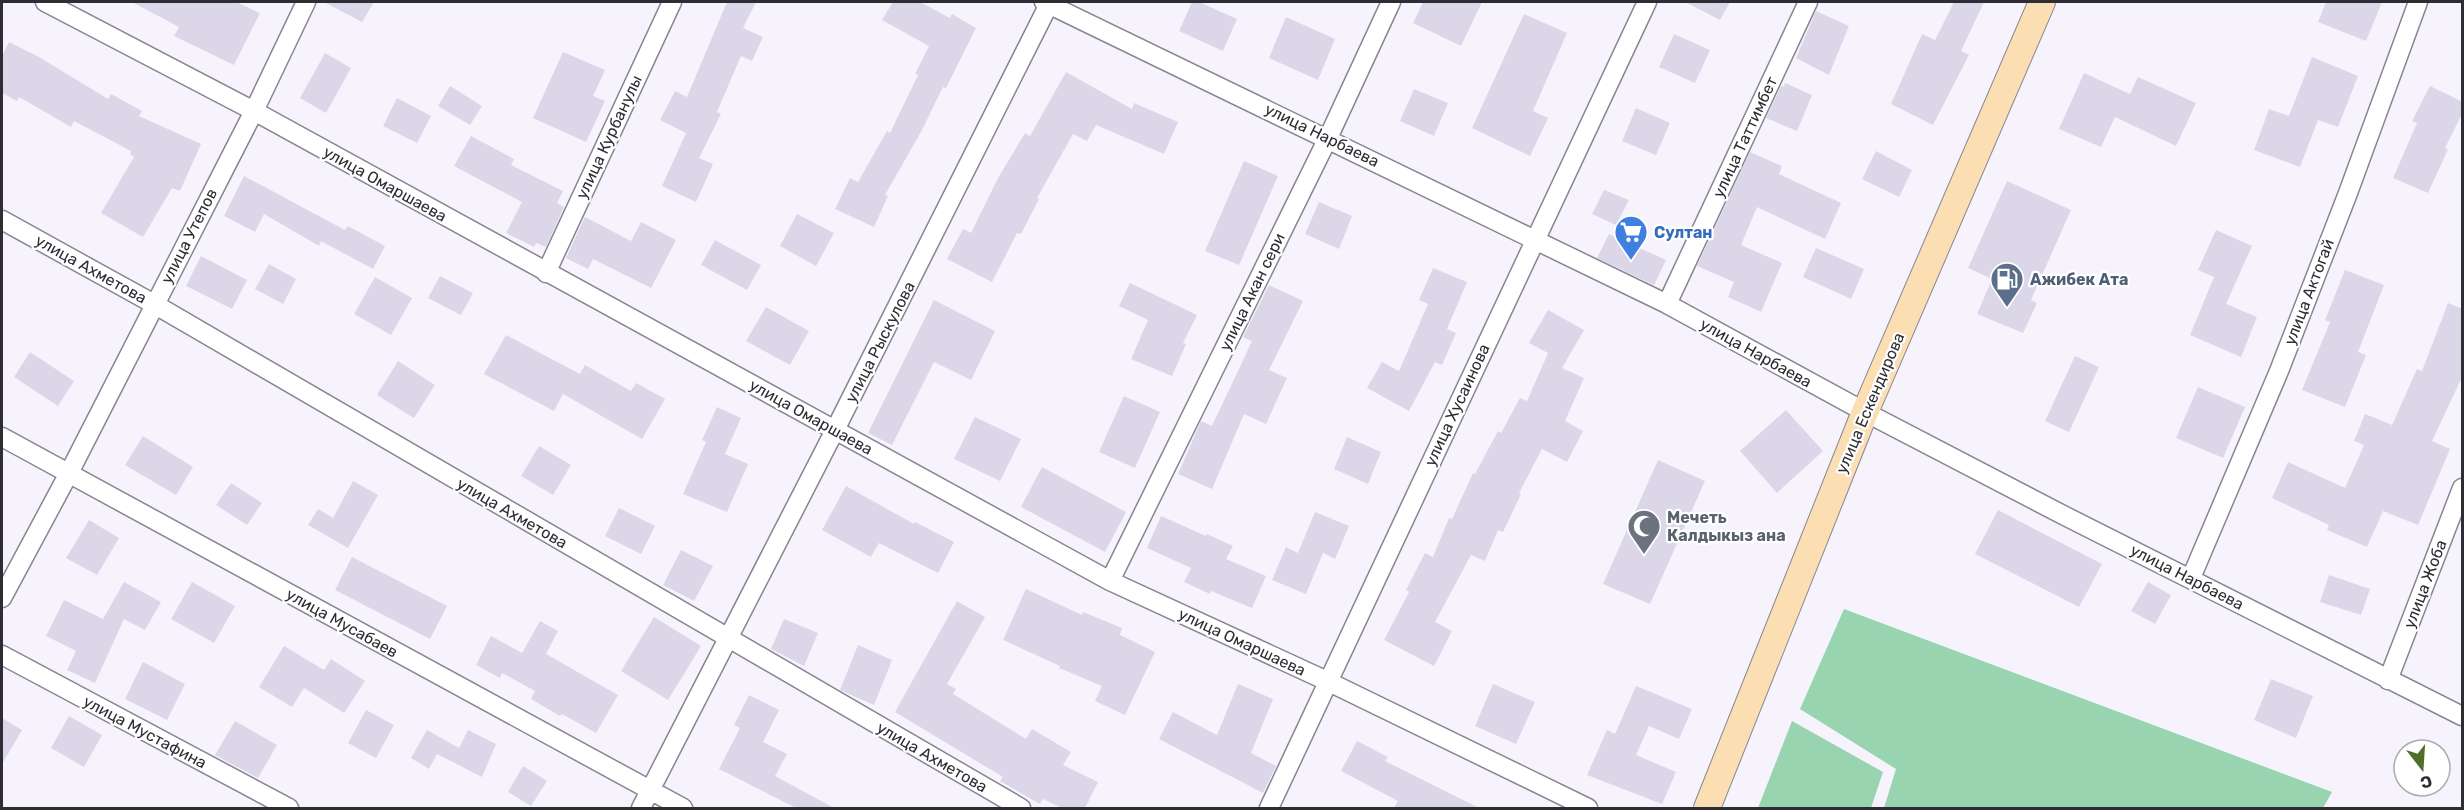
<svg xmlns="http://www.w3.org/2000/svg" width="2464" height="810" font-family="Rubik,sans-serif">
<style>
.green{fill:#97d4af}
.building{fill:#dcd7e8}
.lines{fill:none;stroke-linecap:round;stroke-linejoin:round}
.street-casing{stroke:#888493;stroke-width:21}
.secondary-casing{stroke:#888493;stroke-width:28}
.street{stroke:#fff;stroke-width:18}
.secondary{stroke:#fbdfb2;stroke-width:26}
.labels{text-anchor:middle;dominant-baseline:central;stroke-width:4.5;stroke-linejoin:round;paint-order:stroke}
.street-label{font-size:16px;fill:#2f2d34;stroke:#fff}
.shop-label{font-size:16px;font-weight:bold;fill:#366cbe;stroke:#fff;text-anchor:start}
.service-label{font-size:16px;font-weight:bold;fill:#4e5e75;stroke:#fff;text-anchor:start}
.worship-label{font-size:16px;font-weight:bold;fill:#5b616d;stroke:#fff;text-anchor:start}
</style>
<rect width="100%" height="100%" fill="#f6f3fd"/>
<path class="green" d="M1844,609l488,183 -9,16h-439l12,-39 -96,-60z
M1792,721l91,51 -12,36h-113z"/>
<path class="building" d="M132,2h104l24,11 -26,52 -60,-29 5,-9z
M324,2h50l-12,20z
M727,2h29l-13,26 20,9 -11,24 -11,-5 -24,56 4,2 -22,44 14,6 -17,38 -34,-16 24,-53 -26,-13 15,-29 12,6z
M893,2h27l30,16 2,-4 24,14 -30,60 -3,-1 -21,43 -37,65 3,1 -14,31 -39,-18 15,-31 8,4 29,-51 3,2 28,-58 -3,-1 14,-28 -47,-26z
M1192,2h7l38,17 -14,32 -44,-20z
M1423,2h59l-21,44 -48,-23z
M1685,2h45l-10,18z
M1954,2h30l-23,49 8,4 -36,70 -42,-21 31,-70 13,6z
M2326,2h56l-16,39 -48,-19z
M1816,11l33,15 -20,49 -33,-17z
M1524,14l43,19 -34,78 15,7 -18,38 -58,-28z
M1286,17l49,22 -17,41 -49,-22z
M1674,34l36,16 -15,33 -36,-16z
M9,42l30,15 69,42 3,-5 31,17 -3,5 62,28 -21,47 -8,-3 -29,49 -42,-24 33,-56 -4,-3 1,-3 -57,-30 -3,6 -52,-30 -2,4 -15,-8v-37z
M563,52l42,18 -12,26 12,5 -19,41 -53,-24z
M325,53l26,15 -25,45 -26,-15z
M2312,57l46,19 -20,51 -20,-7 -18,47 -46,-17 15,-41 20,7z
M1066,72l66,37 2,-6 44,19 -14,32 -68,-29 -9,16 -14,-7 -36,64 2,1 -18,35 -4,-1 -25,49 -45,-23 16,-30 8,4 27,-55 27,-45 5,3z
M2084,73l46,21 8,-17 58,26 -20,43 -61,-29 -14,30 -42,-18z
M1785,83l27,12 -15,36 -31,-13 15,-32 3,1z
M450,86l32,20 -12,19 -32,-19z
M2430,86l33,16v10l-18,36 3,1 -20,44 -35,-15 24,-55 -5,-2z
M1414,89l34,14 -14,33 -34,-15z
M397,98l34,18 -14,27 -34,-17z
M1636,108l34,15 -14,32 -34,-14z
M471,136l43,23 -3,6 52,26 -6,12 7,4 -18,40 -10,-4 -2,4 -28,-14 16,-31 -68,-36z
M1876,151l36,19 -13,27 -37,-18z
M1750,152l32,14 -3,8 62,29 -16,36 -68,-32 -16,38 41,18 -21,49 -33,-15 6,-15 -37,-16z
M1244,161l34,15 -39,89 -34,-14z
M244,176l101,54 3,-4 37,20 -12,23 -52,-28 -2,5 -55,-32 -9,18 -31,-16z
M2007,181l64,29 -40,90 6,3 -14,30 -46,-19 15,-35 -24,-11z
M1604,190l25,10 -13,25 -24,-11z
M1319,202l33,14 -13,33 -34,-15z
M797,214l37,19 -18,33 -36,-20z
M585,217l46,24 10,-19 35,18 -25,48 -58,-29 -5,10 -22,-11z
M2216,230l36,16 -26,58 31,13 -16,40 -51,-22 24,-58 -16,-7z
M1609,234l57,26 -12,25 -57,-27z
M715,240l46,25 -14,25 -46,-25z
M1816,248l48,21 -13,30 -48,-22z
M201,256l46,24 -15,29 -46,-23z
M269,264l27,15 -13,25 -28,-15z
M1433,268l34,14 -20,47 9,4 -14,32 -7,-3 -26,49 -42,-23 15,-26 17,9 29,-67 -9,-4z
M2345,270l39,15 -26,67 8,3 -21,52 -43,-17 28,-68 -5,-2z
M440,276l33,17 -12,22 -33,-17z
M375,277l37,21 -21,37 -37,-21z
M1130,283l67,32 -14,28 3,1 -14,32 -41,-17 17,-39 -29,-14z
M1269,285l34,16 -34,69 18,8 -21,46 -22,-10 -32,75 -34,-15 23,-53 11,5 40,-85 -9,-4z
M934,300l61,31 -24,49 -37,-18 -42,83 -24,-12z
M2448,303l15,6v66l-31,66 18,8 -32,76 -35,-14 -16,36 -40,-17 2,-5 -57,-27 16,-36 57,26 19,-43 -10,-4 11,-27 27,11 25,-56 5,2z
M766,307l43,24 -19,34 -44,-24z
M1548,310l36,20 -22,38 22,10 -19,43 18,10 -16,31 -25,-13 -23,44 2,1 -18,38 -5,-2 -13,31 -14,-6 -36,67 17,9 -18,35 -50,-26 25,-48 -3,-2 19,-37 8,4 16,-39 3,1 21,-46 2,1 23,-43 3,2 19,-35 7,3 21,-48 -19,-10z
M506,335l74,39 5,-9 46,26 5,-8 29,16 -23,40 -79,-45 -9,17 -70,-37z
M30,352l44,29 -16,25 -44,-29z
M2075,356l24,11 -30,65 -24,-11z
M398,361l37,24 -21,33 -37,-23z
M2198,387l47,20 -22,51 -47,-20z
M1124,396l36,16 -25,56 -36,-16z
M717,407l24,11 -16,36 23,10 -21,48 -44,-18 23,-52 -4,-2z
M1786,410l37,41 -46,42 -37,-42z
M975,417l46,22 -21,42 -46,-22z
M143,436l50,31 -17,28 -51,-30z
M1347,437l34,15 -13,32 -34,-15z
M539,446l32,19 -18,30 -32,-19z
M1658,460l47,21 -55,123 -47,-20z
M1042,467l84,45 -21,40 -84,-45z
M353,481l25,14 -30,53 -40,-23 10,-16 15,9z
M231,483l31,20 -15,22 -31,-20z
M846,486l68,38 1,-2 39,20 -16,31 -59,-30 -8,14 -49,-27z
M619,508l36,18 -14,28 -36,-18z
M1998,510l104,54 -23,43 -104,-53z
M1315,512l34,14 -14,33 -12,-6 -17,41 -34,-14 14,-33 12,6z
M1161,516l45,20 1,-2 26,12 -7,13 40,17 -14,32 -41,-17 -1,3 -26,-12 7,-14 -44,-20z
M89,520l30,18 -22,37 -31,-17z
M681,550l32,16 -19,35 -31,-16z
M352,557l95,49 -17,33 -95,-49z
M2329,575l41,14 -9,26 -41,-13z
M124,582l37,20 -16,28 -21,-11 -29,64 -28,-13 9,-19 -30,-15 18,-36 39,19z
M192,582l43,24 -21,37 -43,-24z
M2148,582l23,13 -16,29 -24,-13z
M1026,589l56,26 1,-3 39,16 -2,7 35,17 -30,63 -30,-14 7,-15 -43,-18 1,-2 -57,-26z
M957,601l28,16 -38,67 9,5 -3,5 73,45 6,-10 39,23 -8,13 35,17 -13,26h-23l-19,-9 -3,5 -40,-23 3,-4 -108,-65z
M654,617l47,29 -33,54 -47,-29z
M784,619l34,14 -14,33 -33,-17z
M540,621l18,10 -12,23 72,41 -22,38 -34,-19 -2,2 -29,-17 4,-8 -33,-18 -2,5 -24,-13 15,-29 31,17z
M858,645l34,15 -18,45 -34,-15z
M284,646l40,24 7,-11 34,22 -21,32 -40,-25 -12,19 -33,-20z
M143,662l42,22 -18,36 -42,-21z
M2271,679l42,17 -17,42 -42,-18z
M1238,684l35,15 -22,54 25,13 -13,27 -104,-54 14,-27 44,23z
M1493,684l42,18 -19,42 -41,-18z
M1636,686l56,23 -13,30 -30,-13 -13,29 40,17 -14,32 -75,-29 20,-45 8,4z
M749,695l30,15 -16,32 24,12 -12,22 59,32h-38l-77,-39 21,-41 -6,-3z
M366,710l28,15 -18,33 -28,-15z
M69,716l33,19 -18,32 -33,-19z
M2,718l20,12 -20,34z
M235,721l42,24 -19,33 -43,-23z
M427,730l32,18 9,-18 28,14 -14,33 -45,-23 -8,15 -18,-11z
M1357,741l31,16 -3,4 94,47h-85l4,-7 -57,-30z
M523,766l24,15 -16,25 -23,-14z"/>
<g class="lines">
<defs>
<path id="street" d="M45,2l209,109 856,470 217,100 261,127
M1044,2l623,302 198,108 202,105 395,199
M2,220l152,84 867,504
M546,273l126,-271
M1667,304l141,-302
M2,437l681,371
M2191,578l88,-207 69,-178 70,-191
M1110,581l218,-443 63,-136
M2,598l67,-125 185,-362 52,-109
M2,655l287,153
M2388,680l74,-192
M641,808l194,-378 215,-428
M1269,808l378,-806"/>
<path id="secondary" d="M1707,808l158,-396 177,-410"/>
</defs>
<use href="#street" class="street-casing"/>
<use href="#secondary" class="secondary-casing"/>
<use href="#street" class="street"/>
<use href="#secondary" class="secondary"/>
</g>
<defs>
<symbol id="supermarket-pin" viewBox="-11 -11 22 30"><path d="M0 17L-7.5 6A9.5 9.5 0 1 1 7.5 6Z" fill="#3f7fe0" stroke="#fff"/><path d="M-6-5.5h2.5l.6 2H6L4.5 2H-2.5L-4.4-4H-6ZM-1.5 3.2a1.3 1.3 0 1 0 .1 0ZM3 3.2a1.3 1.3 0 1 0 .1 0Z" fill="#fff"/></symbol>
<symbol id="fuel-pin" viewBox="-11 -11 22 30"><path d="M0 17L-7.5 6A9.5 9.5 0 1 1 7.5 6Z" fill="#5c6f8a" stroke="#fff"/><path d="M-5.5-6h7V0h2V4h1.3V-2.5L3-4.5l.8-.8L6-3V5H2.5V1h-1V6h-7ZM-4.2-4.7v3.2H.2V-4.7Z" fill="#fff"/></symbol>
<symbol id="mosque-pin" viewBox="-11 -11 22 30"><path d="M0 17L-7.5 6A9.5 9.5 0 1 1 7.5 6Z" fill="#6b7280" stroke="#fff"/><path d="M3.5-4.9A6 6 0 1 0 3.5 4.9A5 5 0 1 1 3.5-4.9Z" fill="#fff"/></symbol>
</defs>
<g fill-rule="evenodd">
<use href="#supermarket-pin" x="1612" y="213" width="38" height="52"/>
<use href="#fuel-pin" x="1988" y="260" width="38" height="52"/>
<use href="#mosque-pin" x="1625" y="507" width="38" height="52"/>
</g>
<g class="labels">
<g class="street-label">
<text transform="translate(1322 135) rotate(26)">улица Нарбаева</text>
<text transform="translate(609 137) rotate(-65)">улица Курбанулы</text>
<text transform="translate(1745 137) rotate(-65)">улица Таттимбет</text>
<text transform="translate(385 184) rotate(29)">улица Омаршаева</text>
<text transform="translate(189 236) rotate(-63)">улица Утепов</text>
<text transform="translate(91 269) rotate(29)">улица Ахметова</text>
<text transform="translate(1252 292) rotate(-64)">улица Акан сери</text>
<text transform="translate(2309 292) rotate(-69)">улица Актогай</text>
<text transform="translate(880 342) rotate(-63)">улица Рыскулова</text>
<text transform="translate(1756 353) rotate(29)">улица Нарбаева</text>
<text transform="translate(1870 403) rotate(-67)">улица Ескендирова</text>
<text transform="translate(1457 405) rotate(-65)">улица Хусаинова</text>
<text transform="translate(811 417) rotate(29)">улица Омаршаева</text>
<text transform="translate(512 513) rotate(30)">улица Ахметова</text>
<text transform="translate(2187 577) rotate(27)">улица Нарбаева</text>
<text transform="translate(2425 584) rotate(-69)">улица Жоба</text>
<text transform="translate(342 623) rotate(29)">улица Мусабаев</text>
<text transform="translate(1242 642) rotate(25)">улица Омаршаева</text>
<text transform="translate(145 732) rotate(28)">улица Мустафина</text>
<text transform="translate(932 757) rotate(30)">улица Ахметова</text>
</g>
<g class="shop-label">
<text x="1654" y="232">Султан</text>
</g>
<g class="service-label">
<text x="2030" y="279">Ажибек Ата</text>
</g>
<g class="worship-label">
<text x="1667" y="517">Мечеть<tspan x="1667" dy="18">Калдыкыз ана</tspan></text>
</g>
</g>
<rect width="2464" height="810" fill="none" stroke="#2f2d34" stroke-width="6"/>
<g transform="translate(2422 768) rotate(163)"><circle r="28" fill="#ffffff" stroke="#acabae" stroke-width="1.5"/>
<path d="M0-4.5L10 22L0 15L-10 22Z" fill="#4d6f27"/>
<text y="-9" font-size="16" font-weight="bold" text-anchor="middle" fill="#2f2d34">С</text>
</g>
</svg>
